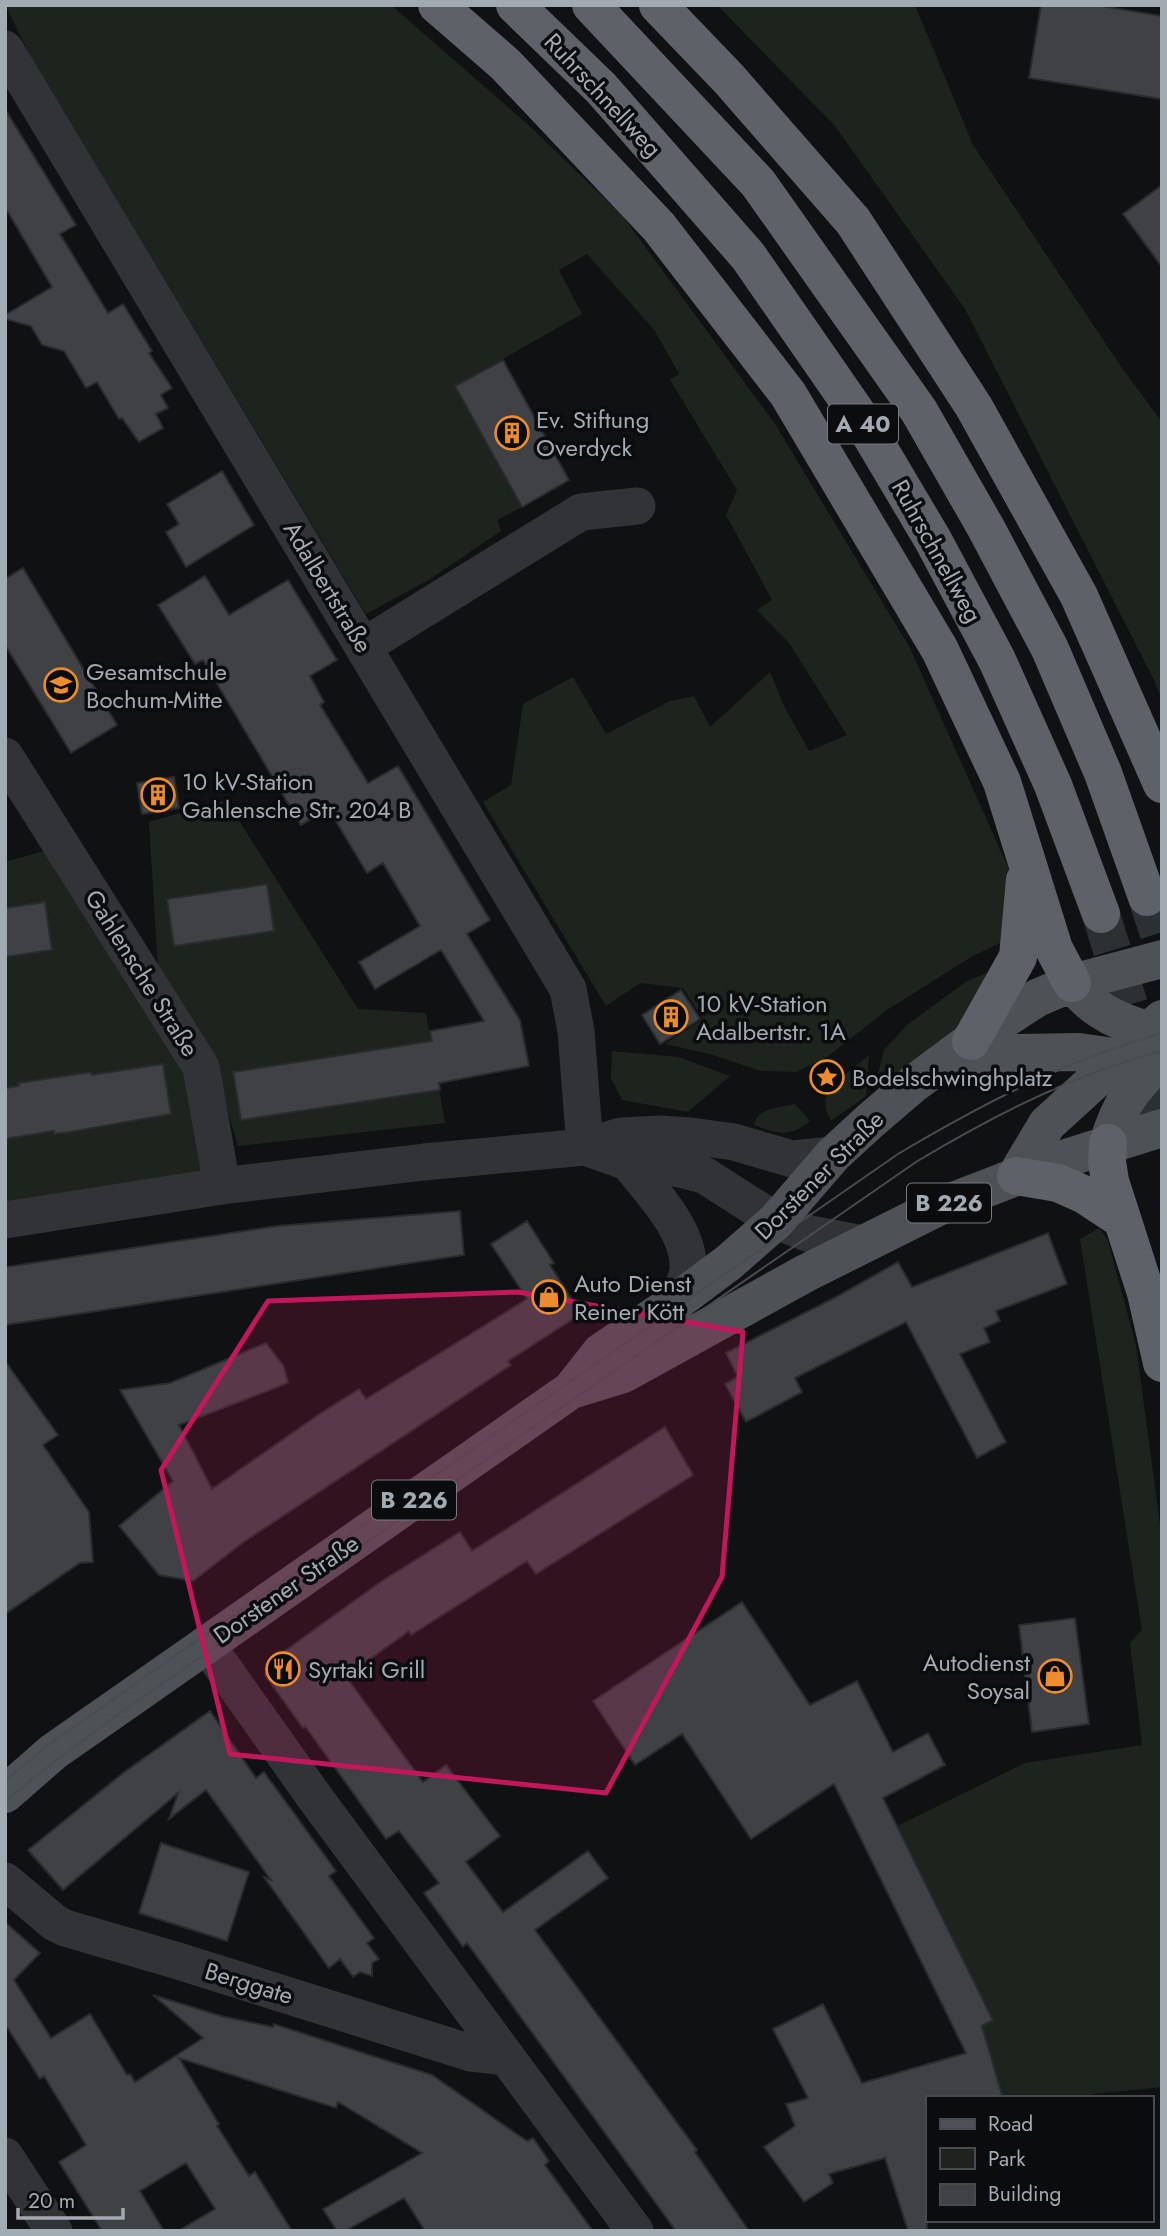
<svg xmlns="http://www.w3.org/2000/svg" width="1167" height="2236" font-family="Jost,sans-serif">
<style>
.green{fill:#1d241d}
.building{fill:#3f4145;stroke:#2a2b2e;stroke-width:2}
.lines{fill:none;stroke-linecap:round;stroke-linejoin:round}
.highway-tunnel{stroke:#2d3032;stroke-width:38;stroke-dasharray:38 19;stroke-linecap:butt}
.minor{stroke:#323337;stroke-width:37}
.major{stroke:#4e5156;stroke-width:38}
.highway{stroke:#5e6268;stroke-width:38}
.tram{stroke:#494c50;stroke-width:2}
.marked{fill:#c2185b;fill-opacity:0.2;stroke:#c2185b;stroke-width:5;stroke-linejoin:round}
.labels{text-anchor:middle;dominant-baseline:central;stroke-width:7;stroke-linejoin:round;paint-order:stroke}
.shield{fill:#0b0c0d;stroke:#757b80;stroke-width:2}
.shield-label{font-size:23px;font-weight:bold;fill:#a2aab2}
.street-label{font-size:24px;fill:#a2aab2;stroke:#0b0c0d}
.poi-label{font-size:24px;fill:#a2aab2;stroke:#0b0c0d;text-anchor:start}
</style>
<rect width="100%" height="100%" fill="#101112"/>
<path class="green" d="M5,5h386l133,116 98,94 153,209 135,224 101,226 -9,68 -31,15 -84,53 -60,47 -31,15 -35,-1 -51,-17 -45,-10 38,-25 -20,-31 -43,-5 -34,23 -123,-204 28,-17 12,-81 50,-27 33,57 64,-33 24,-5 16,31 60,-55 14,34 25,45 38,-16 -58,-92 -32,-33 15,-10 -46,-85 11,-25 -67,-110 9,-6 -24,-43 -68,-77 -28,16 23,44 -127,72 67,121 -25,13 4,11 -74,50 -61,33 -335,-557z
M717,5h198l58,140 149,223 40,54v278l-8,-20 -189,-371 -130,-183z
M226,800l132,209 68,4 19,110 -207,23 -23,-78 -57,-100 -9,-146z
M44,851l139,207 21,114 -199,33v-343z
M994,970l-31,62 -83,54 -3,-9 7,-27 23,-25 60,-44z
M612,1051l66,6 52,19 -42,36 -66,-12 -11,-22z
M869,1055l-3,41 -35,25 -5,-11 -1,-11 16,-21z
M795,1104l15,17c-21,17 -32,13 -56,4 5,-19 27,-17 41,-21z
M1099,1228l9,13 28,104 26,195v547l-68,7 -10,4h-82l-43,-60 34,-18 -96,-194 128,-63 117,-18 -12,-102 12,-13 -62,-391z"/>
<path class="building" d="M1041,5h55l66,11v83l-133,-21z
M5,109l71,116 -16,9 48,79 15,-9 29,47 -3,2 23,35 -11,7 7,13 -12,6 7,14 -24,14 -17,-24 -3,1 -22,-37 -11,6 -22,-37 -22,-6 -11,-19 -26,-7v-4l47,-28 -47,-80z
M1162,185v82l-39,-53z
M503,360l66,120 -47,27 -67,-121z
M222,471l32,54 -68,42 -20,-35 13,-8 -12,-20z
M23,568l94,157 -46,28 -66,-108v-66z
M205,576l24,39 59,-35 49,80 -27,16 14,26 -4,3 48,78 30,-17 92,154 -23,14 53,86 9,46 -90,17 1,7 -199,30 -8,-48 199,-31 -2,-10 54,-10 -43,-71 -66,39 -16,-27 61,-36 -37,-63 -16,10 -39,-65 -27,17 -98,-165 -8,4 -37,-59z
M174,777l5,31 -37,6 -5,-31z
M267,884l7,47 -100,15 -7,-47z
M45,902l7,48 -47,7v-49z
M681,990l19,29 -40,25 -18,-29z
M163,1064l8,50 -95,17 -22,3v-3l-49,8v-51l14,-2 -1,-3 73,-11 1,3z
M460,1211l4,44 -459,70v-58l272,-41z
M527,1221l27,42 -4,2 31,49 -73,47 3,4 -266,176 -52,40 -34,-6 -40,-49 54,-45 -53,-91 50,-7 96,-40 18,24 4,16 -109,42 33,64 106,-74 41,-26 7,10 161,-100 -36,-55z
M1048,1233l19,51 -71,27 4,10 -16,7 6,14 -30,12 46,88 -29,16 -71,-136 -111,56 7,14 -56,30 -21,-38 13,-7 -12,-24 108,-55 64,-36 14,25z
M5,1361l53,74 -15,10 46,67 4,50 -13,1 -75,51z
M665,1427l28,48 -157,99 -9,-13 -116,74 -2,-4 -50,36 4,6 -13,9 73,100 23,-17 54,71 -34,26 37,50 85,-61 20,27 -73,52 162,220 -2,2 54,79h-73l-209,-288 -4,4 -39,-54 15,-10 -40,-52 -13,8 -81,-113 -2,2 -38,-53 3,-12 111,-80 81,-51 12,19z
M742,1602l68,103 47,-24 36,71 35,-19 17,32 -62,33 110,222 -11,6 21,72h-76v133h-19l-23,-73 -56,16 4,9 -29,19 -40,-55 31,-21 -9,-22 22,-6 -35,-69 50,-25 39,79 104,-30 -132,-269 -83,55 -69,-105 -47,31 -42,-64z
M1075,1618l14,106 -57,8 -13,-107z
M210,1711l46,67 8,-6 72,99 -7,5 45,62 -7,5 12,16 -7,4v13l-12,-4 -7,5 -13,-18 -11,9 -65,-91 7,3 -65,-90 -37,29 9,-26 -115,97 -35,-40 95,-77z
M161,1843l88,29 -22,69 -88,-28z
M5,1922l35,31 -26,27 37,58 39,-24 37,61 3,-1 5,8 68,-44 -50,-43 68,21 52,11 1,-3 80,26 78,25 95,66 6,-3 16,23 -4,4 48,66h-168l-21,-33 -59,33h-8l-14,-22 99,-56 -84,-51 -2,6 -157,-50 40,66 -2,2 32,50 6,-4 37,59h-114l37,-22 -29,-46 -46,28 24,40h-62l-43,-69 27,-17 -42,-69 -4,3 -35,-55z"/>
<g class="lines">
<path class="highway-tunnel" d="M1147,897l15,46
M1101,914l42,137 19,75"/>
<path class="minor" d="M5,49l563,940 8,42 9,116
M364,646l217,-134 56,-6
M5,756l196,311 21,119
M585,1147l43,15 32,2 44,11 72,46 34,13 53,10
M628,1162c22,28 63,69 60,108 -1,10 -7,21 -11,31
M5,1220l217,-34 202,-24 161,-15 36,-11 39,-2 31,2 43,6 58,17 41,-4
M206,1644l107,151 322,436
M5,1881l50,42 10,5 110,32 296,93 35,4
M5,2156l49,75"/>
<path class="major" d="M1072,983c23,31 54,42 90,51
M948,1063l66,-10 65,-1 83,12
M1108,1143c13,-41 23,-54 54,-84
M1016,1176l31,-52 115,-105
M571,1390l52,-16 183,-101 132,-66 119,-46 105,-33
M5,1794l48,-42 518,-362 30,-38 76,-51 51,-38 48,-42 57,-66 37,-34 42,-36 59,-44 66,-43 35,-15 90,-24"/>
<path class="highway" d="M437,5l68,59 154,163 129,167 152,256 62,132 52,167 18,34
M515,5l86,83 147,168 115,166 70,118 64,120 56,125 48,129
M591,5l167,178 161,228 67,117 64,121 53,124 44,124
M658,5l71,74 124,142 121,186 105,189 83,188
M971,1041l47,-84 7,-77
M1108,1143l-1,19 3,19 36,112 16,70
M1016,1176l42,7 25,11 38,25"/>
<path class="tram" d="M5,1781l42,-35 119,-84 732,-508c84,-50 169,-94 264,-121
M5,1801l50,-40 65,-48 796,-551c77,-46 158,-88 246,-111"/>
</g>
<path class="marked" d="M518,1292l225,40 -21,245 -116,216 -376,-39 -69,-284 107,-169z"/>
<defs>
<symbol id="building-ring" viewBox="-11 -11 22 22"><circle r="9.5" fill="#0b0c0d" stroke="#ec8c2e" stroke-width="1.5"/><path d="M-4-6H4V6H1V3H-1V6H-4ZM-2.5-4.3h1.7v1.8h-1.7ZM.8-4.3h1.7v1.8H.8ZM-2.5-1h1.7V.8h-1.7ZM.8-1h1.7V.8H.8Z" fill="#ec8c2e"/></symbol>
<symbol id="school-ring" viewBox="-11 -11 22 22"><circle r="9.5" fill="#0b0c0d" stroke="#ec8c2e" stroke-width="1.5"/><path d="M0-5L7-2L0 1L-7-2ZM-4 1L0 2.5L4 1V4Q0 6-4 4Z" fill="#ec8c2e"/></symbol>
<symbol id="sight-ring" viewBox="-11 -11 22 22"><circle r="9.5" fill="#0b0c0d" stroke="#ec8c2e" stroke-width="1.5"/><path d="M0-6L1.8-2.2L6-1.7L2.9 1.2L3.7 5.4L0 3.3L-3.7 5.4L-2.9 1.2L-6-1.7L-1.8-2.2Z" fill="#ec8c2e"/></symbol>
<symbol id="shop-ring" viewBox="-11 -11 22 22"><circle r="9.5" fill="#0b0c0d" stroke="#ec8c2e" stroke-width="1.5"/><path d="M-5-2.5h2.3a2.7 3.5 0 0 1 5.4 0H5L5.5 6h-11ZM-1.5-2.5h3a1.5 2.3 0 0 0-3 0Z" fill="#ec8c2e"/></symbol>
<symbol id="restaurant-ring" viewBox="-11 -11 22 22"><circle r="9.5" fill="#0b0c0d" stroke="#ec8c2e" stroke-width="1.5"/><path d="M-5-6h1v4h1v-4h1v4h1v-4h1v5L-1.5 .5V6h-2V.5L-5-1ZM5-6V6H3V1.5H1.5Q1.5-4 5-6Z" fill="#ec8c2e"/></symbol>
</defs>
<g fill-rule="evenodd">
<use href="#building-ring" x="493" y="414" width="38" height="38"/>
<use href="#school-ring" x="42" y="666" width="38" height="38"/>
<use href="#building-ring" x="139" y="776" width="38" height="38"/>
<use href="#building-ring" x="652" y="998" width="38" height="38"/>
<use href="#sight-ring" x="808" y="1058" width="38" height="38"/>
<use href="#shop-ring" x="530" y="1278" width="38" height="38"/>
<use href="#restaurant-ring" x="264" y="1650" width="38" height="38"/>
<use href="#shop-ring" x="1036" y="1657" width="38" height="38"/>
</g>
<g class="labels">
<g class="shield">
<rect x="828" y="404.5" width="70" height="39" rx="5"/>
<rect x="907" y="1183.5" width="84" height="39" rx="5"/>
<rect x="372" y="1480.5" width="84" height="39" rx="5"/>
</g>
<g class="shield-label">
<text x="863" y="424">A 40</text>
<text x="949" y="1203">B 226</text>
<text x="414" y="1500">B 226</text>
</g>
<g class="street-label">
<text transform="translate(603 95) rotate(47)">Ruhrschnellweg</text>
<text transform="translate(937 551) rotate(61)">Ruhrschnellweg</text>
<text transform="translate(328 587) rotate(59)">Adalbertstraße</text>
<text transform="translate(142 973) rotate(58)">Gahlensche Straße</text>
<text transform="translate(819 1175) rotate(-45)">Dorstener Straße</text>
<text transform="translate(286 1589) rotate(-35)">Dorstener Straße</text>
<text transform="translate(249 1983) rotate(17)">Berggate</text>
</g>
<g class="poi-label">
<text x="536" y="419">Ev. Stiftung<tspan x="536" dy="28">Overdyck</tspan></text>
<text x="86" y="671">Gesamtschule<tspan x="86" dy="28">Bochum-Mitte</tspan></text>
<text x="182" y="781">10 kV-Station<tspan x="182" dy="28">Gahlensche Str. 204 B</tspan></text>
<text x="696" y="1003">10 kV-Station<tspan x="696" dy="28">Adalbertstr. 1A</tspan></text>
<text x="852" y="1077">Bodelschwinghplatz</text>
<text x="574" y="1283">Auto Dienst<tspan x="574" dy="28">Reiner Kött</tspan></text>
<text x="1030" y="1662" text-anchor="end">Autodienst<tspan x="1030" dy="28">Soysal</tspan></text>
<text x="308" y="1669">Syrtaki Grill</text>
</g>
</g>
<rect width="1167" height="2236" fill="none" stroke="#a2aab2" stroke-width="14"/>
<rect x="926" y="2096" width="228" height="126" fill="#0b0c0d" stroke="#474b4f" stroke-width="2"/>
<rect x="940" y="2119" width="35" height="10" fill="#4e5156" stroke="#474b4f" stroke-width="2"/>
<text x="988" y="2131" font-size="21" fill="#a2aab2">Road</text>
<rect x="940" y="2148" width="35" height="21" fill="#1d241d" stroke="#474b4f" stroke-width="2"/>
<text x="988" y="2166" font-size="21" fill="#a2aab2">Park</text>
<rect x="940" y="2184" width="35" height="21" fill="#3f4145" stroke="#474b4f" stroke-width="2"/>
<text x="988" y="2201" font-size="21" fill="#a2aab2">Building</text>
<path d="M18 2208v10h105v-10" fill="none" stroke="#a2aab2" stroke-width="3.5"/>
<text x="28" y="2208" font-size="21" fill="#a2aab2" stroke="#0b0c0d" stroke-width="5" paint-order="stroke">20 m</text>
</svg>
